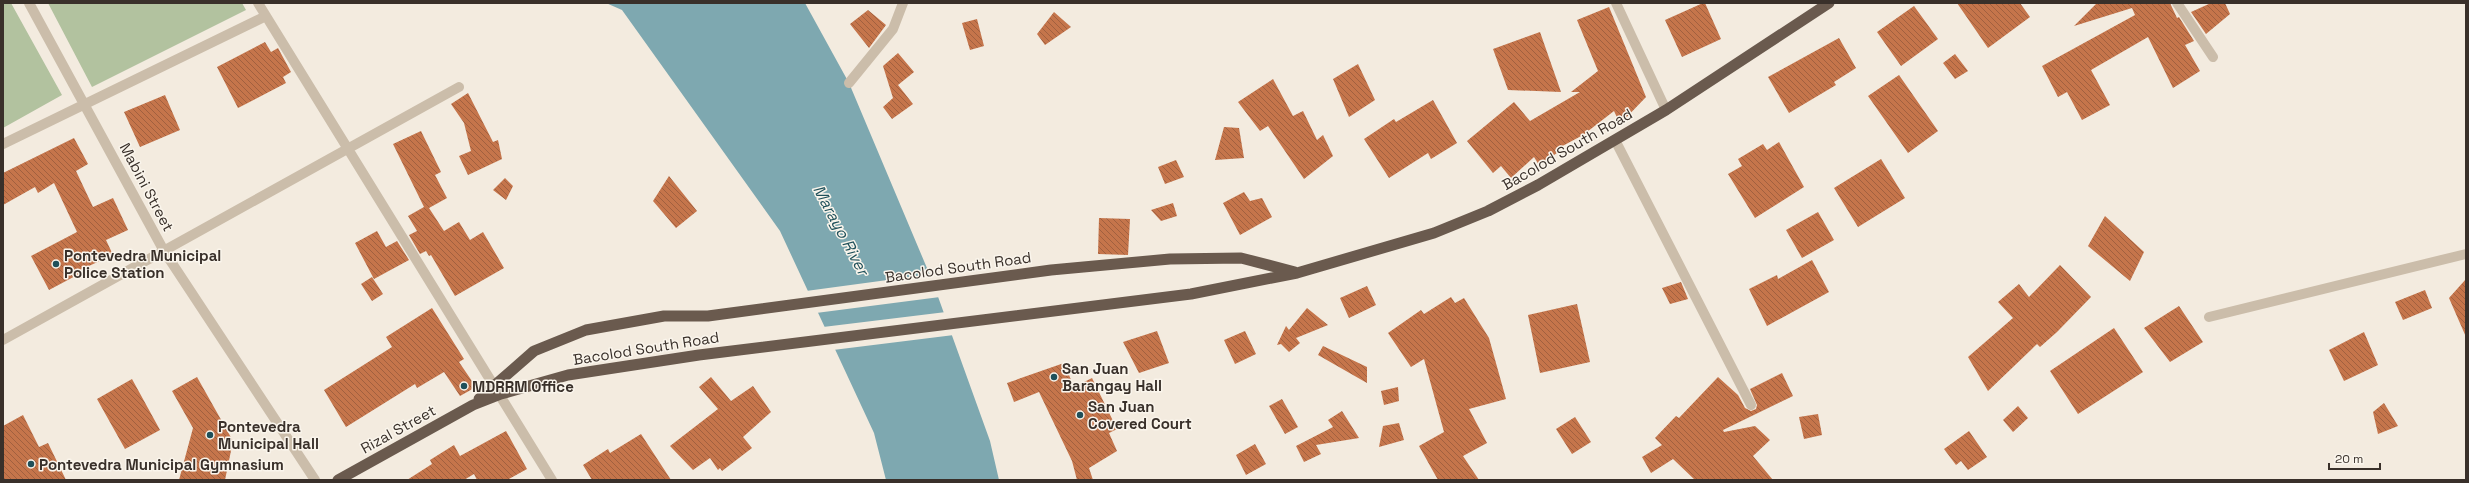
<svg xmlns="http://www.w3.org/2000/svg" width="2469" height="483" font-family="'Space Grotesk',sans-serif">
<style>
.green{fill:#b2c29f}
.water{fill:#7ea8b0}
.pier{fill:#f3ebdf}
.building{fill:url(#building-back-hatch)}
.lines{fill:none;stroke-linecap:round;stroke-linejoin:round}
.minor{stroke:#cbbdaa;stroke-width:10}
.trunk{stroke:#6a5a4e;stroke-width:11}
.poi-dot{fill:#1f505a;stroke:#faf5ec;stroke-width:1.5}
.labels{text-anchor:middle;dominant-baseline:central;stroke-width:3;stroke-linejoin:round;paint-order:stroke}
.street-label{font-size:15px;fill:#39302a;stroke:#faf5ec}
.poi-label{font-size:15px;font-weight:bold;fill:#39302a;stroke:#faf5ec;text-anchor:start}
.water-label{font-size:16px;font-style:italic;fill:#1f505a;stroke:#faf5ec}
</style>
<defs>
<pattern id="building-back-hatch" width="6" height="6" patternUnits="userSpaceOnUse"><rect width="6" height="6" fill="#c5754b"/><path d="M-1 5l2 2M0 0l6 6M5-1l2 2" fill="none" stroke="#a1603f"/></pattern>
</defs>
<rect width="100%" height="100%" fill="#f3ebdf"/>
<path class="green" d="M3,3h8l51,92 -59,33z
M48,3h194l4,7 -154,77z"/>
<path class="water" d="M606,3h199l44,80 83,197 58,161 9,39h-113l-12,-47 -94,-202 -158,-221z"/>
<path class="pier" d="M932,274l8,23 -124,16 -10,-22z
M946,312l8,23 -121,15 -10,-23z"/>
<path class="building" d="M1703,3h2l16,36 -39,18 -17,-37z
M1957,3h63l10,14 -42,31z
M2097,3h73l7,15 2,-1 15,24 -9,4 15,26 -27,17 -25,-51 -57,33 19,35 -28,15 -15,-28 -9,5 -16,-31 93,-51 -3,-7 -58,18z
M2211,3h14l5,11 -24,20 -15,-22z
M1914,6l24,33 -37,27 -24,-34z
M1609,7l37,90 -26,27 -6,-13 -31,24 -28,15 2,3 -18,12 -5,-8 -23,21 -10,-12 -8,7 -26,-32 47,-39 16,19 50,-29h-9l27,-21 -21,-51z
M868,10l18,15 -17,23 -19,-24z
M1054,12l17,15 -26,18 -8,-11z
M977,19l7,27 -14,4 -8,-27z
M1540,32l21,60 -53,-2 -15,-41z
M1839,38l17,30 -22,14 2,3 -47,28 -21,-36z
M265,42l6,10 7,-4 13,24 -8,5 3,6 -48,25 -21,-41z
M898,53l16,19 -16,13 15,19 -21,15 -9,-12 10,-9 -10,-32z
M1955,54l13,17 -13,8 -12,-16z
M1358,64l17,36 -26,17 -16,-38z
M1899,75l39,56 -30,22 -40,-57z
M1273,79l20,37 10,-5 14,29 6,-5 10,21 -29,23 -36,-53 -8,5 -22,-29z
M468,93l25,49 5,-2 4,19 -34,16 -9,-19 12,-5 -7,-28 -13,-19z
M165,95l15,35 -40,17 -16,-35z
M1433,100l24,43 -26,16 -3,-6 -39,25 -25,-39 30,-20 2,3z
M1224,127l15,1 5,30 -29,2z
M421,131l20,41 -6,3 12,23 -18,10 15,23 15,-9 11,18 13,-8 21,36 -49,28 -24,-41 -2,1 -3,-5 -6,3 -11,-19 8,-4 -9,-15 16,-9 -31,-63z
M74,138l14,26 -12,7 17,36 20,-9 15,32 -22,10 7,15 -33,15 1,3 -32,17 -18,-34 46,-24 -23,-49 -16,10 -3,-6 -32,18v-32z
M1779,142l25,45 -49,31 -27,-44 14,-8 -4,-7 25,-15 4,6z
M1881,159l24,39 -47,29 -24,-39z
M1176,160l8,17 -19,7 -7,-17z
M669,176l28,35 -21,17 -23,-27z
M505,178l8,8 -7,14 -13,-10z
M1244,192l6,9 12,-3 10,19 -32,18 -17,-32z
M1173,203l4,13 -16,5 -10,-11z
M1818,212l16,28 -32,18 -16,-28z
M2105,216l39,36 -14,29 -42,-35z
M1099,218l31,1 -2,36 -30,-1z
M377,231l9,16 11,-6 12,19 -35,19 -19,-36z
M1812,260l17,32 -62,34 -18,-37 28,-14 1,4z
M2060,265l31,32 -34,35 -17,15 -3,-3 -49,47 -20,-34 45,-39 -15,-16 21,-18 10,13z
M372,277l11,17 -11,7 -11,-17z
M2466,279v58l-17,-39z
M1681,282l7,17 -18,5 -8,-16z
M1367,286l9,19 -27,13 -9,-20z
M2425,290l7,18 -29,12 -8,-18z
M1451,297l4,6 9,-5 25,40 17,61 -37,10 18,34 -24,13 16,24h-41l-19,-34 25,-14 -20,-73 -13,8 -23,-34 33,-23 3,4z
M1577,304l13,58 -50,11 -12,-58z
M2179,306l24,36 -33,20 -26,-34z
M432,308l32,51 -5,3 17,25 -16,9 -16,-24 -27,16 -2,-4 -69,43 -22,-37 68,-43 -6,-10z
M1307,308l21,17 -32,13 4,5 -11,9 -8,-8 -4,1 9,-19 3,4z
M2114,328l29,44 -65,42 -28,-43z
M1157,331l12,32 -30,10 -16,-31z
M1245,331l11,23 -21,10 -11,-24z
M2364,332l14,33 -34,16 -15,-31z
M1323,346l44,21v16l-49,-28z
M1064,363l10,24 18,-9 25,51 -8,4 8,18 -28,17 4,12h-16l-5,-19 -33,-69 -25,10 -7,-19z
M1782,373l11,23 -70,34 1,2 31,-6 15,14 -17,16 20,24h-78l-22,-21 -22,14 -9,-16 20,-12 -7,-7 21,-22 3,2 39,-41 20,18 7,13 6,3 5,-2 1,-4 -7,-16z
M197,377l36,64 -8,39h-46l14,-52 -21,-37z
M711,377l20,24 22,-15 18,26 -28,25 9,11 -30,23 -2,-3 -2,2 -8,-12 -17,12 -23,-24 48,-37 -19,-22z
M132,379l28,51 -35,19 -28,-50z
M1398,387l1,14 -15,4 -3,-14z
M1282,399l16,28 -13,7 -16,-28z
M2384,403l14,23 -20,8 -5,-22z
M2018,406l10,12 -15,14 -10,-12z
M1342,411l17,27 -43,7 5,9 -17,8 -8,-16 37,-19 -5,-7z
M1818,414l4,21 -18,4 -5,-22z
M23,415l16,32 9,-4 18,37h-63v-54z
M1575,417l16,25 -19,12 -16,-25z
M1399,423l5,17 -25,7 4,-21z
M506,431l21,38 -20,11h-30l-3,-6 -10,6h-57l25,-16 -2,-4 24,-15 6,11z
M1969,431l18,26 -19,13 -7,-9 -5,4 -12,-16z
M641,434l30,46h-79l-9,-15 25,-16 2,4z
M1255,444l11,20 -20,11 -10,-20z"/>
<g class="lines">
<path class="minor" d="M29,3l135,248 151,229
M258,3l294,477
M1616,3l50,107
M2177,3l36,54
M849,83l44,-54 10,-26
M1615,140l136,265
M3,144l263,-128
M2209,317l257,-63
M3,340l456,-253"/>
<path class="trunk" d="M479,399l55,-48 52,-21 78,-14h44l343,-46 119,-11 71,-1 54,14
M338,480l135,-75 28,-11 67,-19 131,-20 492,-61 106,-21 137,-40 54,-22 50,-26 128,-75 163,-107"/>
</g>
<g class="poi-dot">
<circle cx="56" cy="264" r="4"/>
<circle cx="1054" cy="377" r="4"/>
<circle cx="464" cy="386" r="4"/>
<circle cx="1080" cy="415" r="4"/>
<circle cx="210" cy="435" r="4"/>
<circle cx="31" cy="464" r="4"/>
</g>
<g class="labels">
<g class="street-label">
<text transform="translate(1567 149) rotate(-30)">Bacolod South Road</text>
<text transform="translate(147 187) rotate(62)">Mabini Street</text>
<text transform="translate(958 267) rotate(-8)">Bacolod South Road</text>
<text transform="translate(646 348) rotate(-9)">Bacolod South Road</text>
<text transform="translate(398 429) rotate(-29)">Rizal Street</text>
</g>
<g class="poi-label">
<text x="64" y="255">Pontevedra Municipal<tspan x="64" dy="17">Police Station</tspan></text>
<text x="1062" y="368">San Juan<tspan x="1062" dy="17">Barangay Hall</tspan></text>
<text x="472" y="386">MDRRM Office</text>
<text x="1088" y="406">San Juan<tspan x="1088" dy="17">Covered Court</tspan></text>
<text x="218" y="426">Pontevedra<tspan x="218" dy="17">Municipal Hall</tspan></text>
<text x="39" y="464">Pontevedra Municipal Gymnasium</text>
</g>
<g class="water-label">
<text transform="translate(841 230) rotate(62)">Marayo River</text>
</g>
</g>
<rect width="2469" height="483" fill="none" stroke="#39302a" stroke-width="8"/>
<path d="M2329 463v6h51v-6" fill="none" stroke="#39302a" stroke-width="2"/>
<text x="2335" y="463" font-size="12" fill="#39302a" stroke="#faf5ec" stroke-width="3" paint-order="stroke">20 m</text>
</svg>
